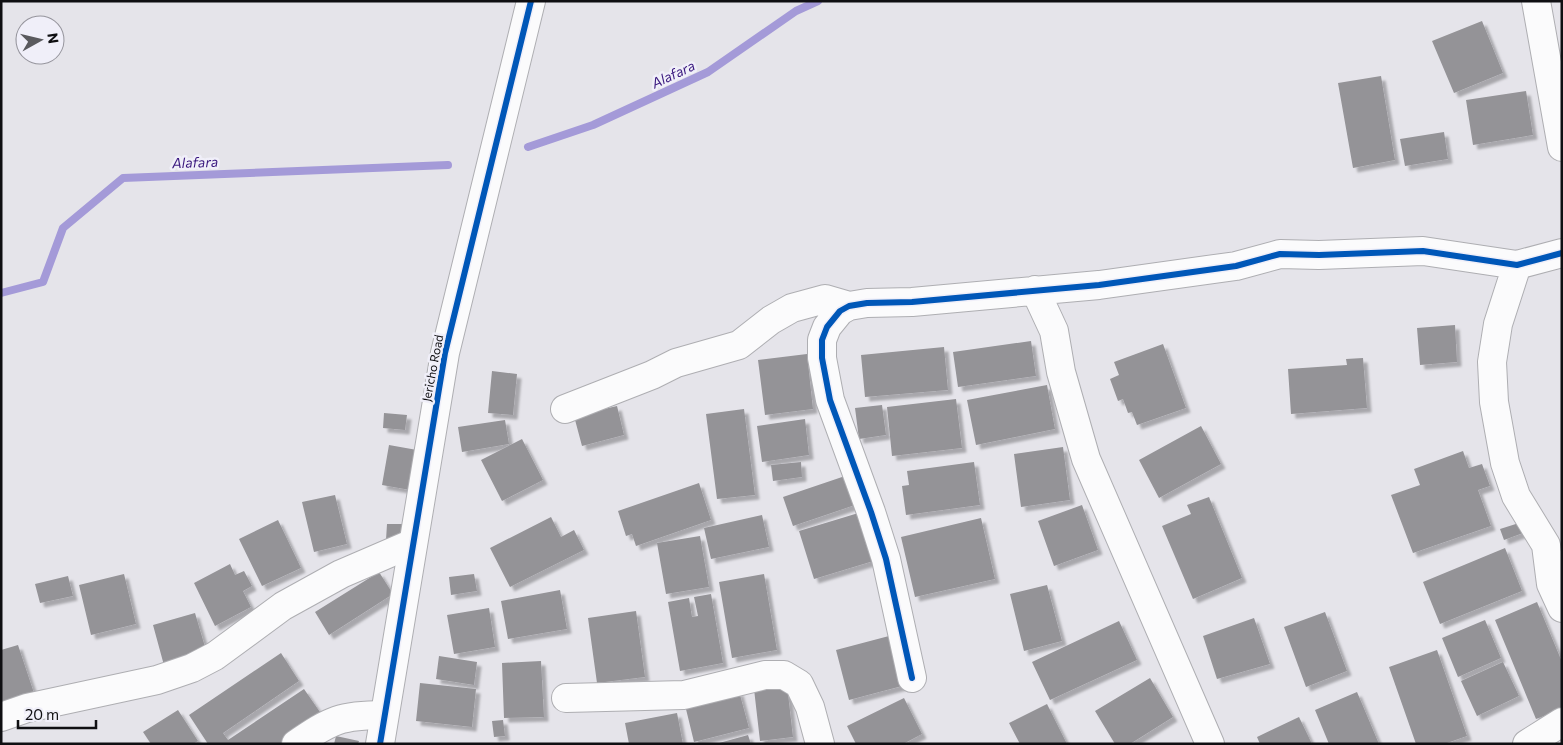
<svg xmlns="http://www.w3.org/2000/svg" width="1563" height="745" font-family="Commissioner,sans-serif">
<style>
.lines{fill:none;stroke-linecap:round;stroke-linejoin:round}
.stream{stroke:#a49ad8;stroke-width:8}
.building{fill:#949397;filter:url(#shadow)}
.street-casing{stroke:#aeaeb2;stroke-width:30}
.secondary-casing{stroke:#aeaeb2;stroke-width:30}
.street{stroke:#fbfbfc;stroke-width:28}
.secondary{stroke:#fbfbfc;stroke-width:28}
.cycleway-casing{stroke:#f0eff9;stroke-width:9}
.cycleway{stroke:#0057b8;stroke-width:6}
.labels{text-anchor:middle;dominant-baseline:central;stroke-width:5;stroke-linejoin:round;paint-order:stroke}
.street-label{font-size:12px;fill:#0f0f12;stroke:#f0eff9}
.water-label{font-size:14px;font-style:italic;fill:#39177e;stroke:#f0eff9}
</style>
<defs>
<filter id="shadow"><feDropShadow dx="4.5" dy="4.5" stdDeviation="1" flood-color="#0004"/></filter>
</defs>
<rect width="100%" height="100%" fill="#e5e4ea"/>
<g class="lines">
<path class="stream" d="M528,147l65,-22 115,-53 88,-61 22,-10
M1,293l42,-11 20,-54 60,-50 325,-13"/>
</g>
<path class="building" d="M1482,21l21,52 -49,20 -22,-52z
M1381,76l14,84 -42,8 -15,-85z
M1526,91l7,44 -60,10 -7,-45z
M1444,132l4,27 -43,7 -5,-27z
M1455,325l2,37 -37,3 -3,-37z
M1031,341l5,35 -78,11 -5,-35z
M1163,344l23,64 -49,17 -5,-13 -4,1 -5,-14 -5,2 -8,-22 9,-4 -5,-13z
M944,347l4,43 -83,7 -4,-42z
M807,354l6,55 -48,6 -7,-55z
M1363,358l4,50 -76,6 -3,-45 59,-4 -1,-6z
M492,371l25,3 -4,41 -25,-2z
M1047,385l8,44 -79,16 -9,-45z
M956,399l6,49 -70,8 -5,-49z
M882,405l4,30 -27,4 -4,-31z
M617,406l7,29 -42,11 -8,-30z
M744,409l11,86 -38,4 -11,-85z
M384,413l23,2 -2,15 -22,-2z
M805,419l4,36 -47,7 -5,-36z
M505,420l4,24 -47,8 -4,-25z
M1201,426l20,38 -62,34 -20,-38z
M522,439l21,41 -41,21 -21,-41z
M389,445l28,5 -7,40 -28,-5z
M1063,447l7,53 -49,7 -7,-53z
M1463,451l6,17 13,-4 8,22 -12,4 13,36 -78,27 -22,-58 29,-10 -6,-16z
M801,462l1,15 -29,4 -2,-16z
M974,462l6,43 -74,10 -4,-29 7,-1 -2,-14z
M848,475l10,29 -65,22 -10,-29z
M699,483l12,37 -75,26 -4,-12 -6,2 -8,-25z
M335,495l12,49 -33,8 -12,-50z
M1209,497l33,81 -49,21 -31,-73 29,-12 -4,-9z
M1082,505l16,45 -44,16 -16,-45z
M865,511l15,48 -66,20 -15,-48z
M762,515l7,32 -58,12 -7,-31z
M551,517l10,20 13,-7 10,20 -74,37 -20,-39z
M981,518l14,61 -80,18 -14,-60z
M278,520l23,48 -39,18 -23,-47z
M1519,523l4,10 -19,7 -4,-11z
M387,524h17v17l-18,-1z
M700,536l9,51 -43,7 -9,-51z
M1505,548l17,43 -82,33 -17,-42z
M230,564l5,11 9,-4 8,15 -9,5 8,16 -36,19 -21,-43z
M379,572l14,22 -64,41 -14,-23z
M124,574l12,50 -45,11 -12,-50z
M474,574l3,17 -26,4 -2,-18z
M764,574l13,76 -45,8 -13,-76z
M68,576l5,20 -33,7 -5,-19z
M1047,585l15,56 -38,10 -14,-57z
M560,590l7,39 -59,10 -7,-38z
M711,594l12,69 -43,8 -12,-69 21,-4 3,19 6,-1 -4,-19z
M1537,602l25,60v47l-26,10 -41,-99z
M489,608l6,39 -41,7 -7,-39z
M636,611l9,66 -48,6 -9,-65z
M1325,612l22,59 -41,16 -22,-60z
M195,613l13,44 -43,12 -12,-44z
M1254,618l16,46 -53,15 -14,-43z
M1485,620l16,38 -43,19 -16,-39z
M1119,621l18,39 -87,40 -18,-38z
M889,636l13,50 -53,14 -13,-50z
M18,645l17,51 -34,12v-58z
M1437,650l30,86 -23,8h-28l-27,-77z
M281,653l18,28 -76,52 5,7 76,-51 18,26 -42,29h-72l-19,-29z
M439,656l38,6 -3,23 -38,-6z
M541,661l3,56 -40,1 -2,-55z
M1503,662l16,34 -42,20 -16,-35z
M1150,678l23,39 -43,27h-15l-20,-33z
M420,683l56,6 -4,38 -56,-6z
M787,685l6,52 -33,4 -6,-52z
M739,691l10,37 -55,14 -9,-37z
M1357,692l22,52h-50l-14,-34z
M904,698l18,36 -19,10h-47l-9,-18z
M1047,704l20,40h-47l-11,-21z
M178,710l20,31 -5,3h-42l-8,-12z
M677,713l6,31h-54l-4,-21z
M1299,717l13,27h-52l-3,-7z
M503,720l2,16 -11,1 -2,-16z
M748,735l3,9h-32v-1z
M336,736l23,5 -1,3h-24z"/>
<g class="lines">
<defs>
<path id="street" d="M1536,1l26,146
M1517,265l-19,59 -6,38 2,40 11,61 11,33 30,49 5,39 11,24
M1035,290l19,41 7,41 25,87 124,285
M565,409l87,-34 24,-12 63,-18 32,-25 21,-12 33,-9 24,7
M912,678l-26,-119 -15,-47 -41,-112 -8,-42v-18l5,-13 13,-16 9,-5 18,-3 45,-1 187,-17 137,-19 44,-12 39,1 104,-4 94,14 45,-12
M566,698l118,-3 81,-20h19l15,9 11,23 10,37
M1,717l26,-9 130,-28 35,-12 23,-12 68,-50 58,-32 72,-31
M296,744c35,-24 45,-29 88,-29
M1527,744l35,-22"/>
<path id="secondary" d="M380,744l65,-391 86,-352"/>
</defs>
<use href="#street" class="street-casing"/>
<use href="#secondary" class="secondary-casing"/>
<use href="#street" class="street"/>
<use href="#secondary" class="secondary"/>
<defs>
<path id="cycleway" d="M912,678l-26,-119 -15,-47 -41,-112 -8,-42v-18l5,-13 13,-16 9,-5 18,-3 45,-1 187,-17 137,-19 44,-12 39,1 104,-4 94,14 45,-12
M380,744l65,-391 86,-352"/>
</defs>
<use href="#cycleway" class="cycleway-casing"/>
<use href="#cycleway" class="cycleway"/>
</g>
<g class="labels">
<g class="street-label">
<text transform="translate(432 368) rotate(-79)">Jericho Road</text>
</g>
<g class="water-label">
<text transform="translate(673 74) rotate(-25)">Alafara</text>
<text transform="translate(195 162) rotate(-2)">Alafara</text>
</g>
</g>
<rect width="1563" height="745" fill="none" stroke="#0f0f12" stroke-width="5"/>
<g transform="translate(40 40) rotate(82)"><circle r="24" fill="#f0eff9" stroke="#96959d"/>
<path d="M0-4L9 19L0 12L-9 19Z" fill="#5a5a5e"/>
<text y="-8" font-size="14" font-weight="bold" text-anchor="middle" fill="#0f0f12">N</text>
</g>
<path d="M18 720v8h78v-8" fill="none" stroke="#0f0f12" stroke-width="2.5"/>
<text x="25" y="720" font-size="15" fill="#0f0f12" stroke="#f0eff9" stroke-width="4" paint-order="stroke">20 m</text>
</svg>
